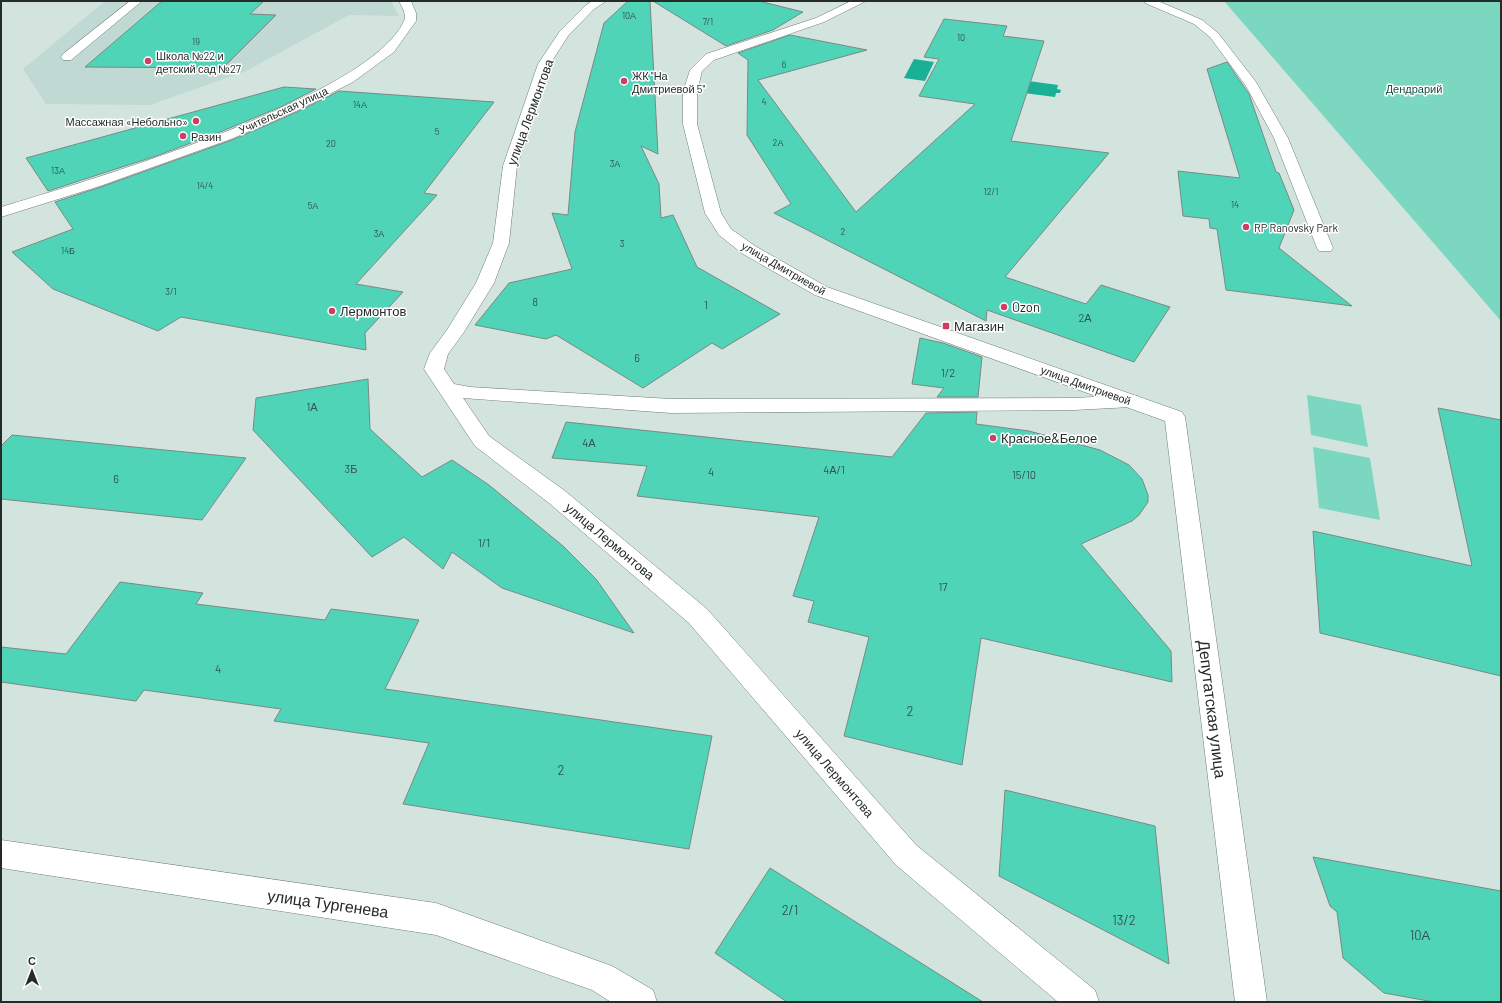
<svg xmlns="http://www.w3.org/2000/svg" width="1502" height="1003" font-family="Barlow,sans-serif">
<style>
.built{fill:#c0d9d2}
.green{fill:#7cd7c1}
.water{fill:#19b096}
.building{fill:#50d4b8;stroke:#7a8984}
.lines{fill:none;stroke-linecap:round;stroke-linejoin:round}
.service-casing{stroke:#6d7d78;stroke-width:1}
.minor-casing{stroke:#6d7d78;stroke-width:1}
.tertiary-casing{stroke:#6d7d78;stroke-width:1}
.service{fill:#fff;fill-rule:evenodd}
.minor{fill:#fff;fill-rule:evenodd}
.tertiary{fill:#fff;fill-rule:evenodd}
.poi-dot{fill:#ce3e63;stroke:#fff;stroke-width:1.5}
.labels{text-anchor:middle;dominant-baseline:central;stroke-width:3;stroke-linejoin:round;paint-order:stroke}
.far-number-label{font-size:9px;fill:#30554d}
.far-poi-label{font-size:11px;fill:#252b29;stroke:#fff;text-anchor:start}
.far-park-label{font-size:11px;fill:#174f43;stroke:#fff}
.far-street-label{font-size:11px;fill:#252b29;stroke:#fff}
.number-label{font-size:11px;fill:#30554d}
.street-label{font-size:13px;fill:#252b29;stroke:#fff}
.poi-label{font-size:13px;fill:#252b29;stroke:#fff;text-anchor:start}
.near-number-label{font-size:13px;fill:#30554d}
.near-street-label{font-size:16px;fill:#252b29;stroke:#fff}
</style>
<rect width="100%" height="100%" fill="#d3e4df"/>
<path class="built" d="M105,1h286l8,15 -50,-1 -103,56 -96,34 -104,-1 -23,-35z"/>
<path class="green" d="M1224,1h277v320z
M1307,395l54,10 7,42 -57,-12z
M1313,447l57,11 10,62 -61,-12z"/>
<path class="water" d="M914,59l20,3 -9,19 -21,-3z
M1021,80l37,5 -1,4 4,1 -1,3h-4l-1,4 -39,-5z"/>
<path class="building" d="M162,1h102l-14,13 26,1 -53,53 -138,-1z
M628,1h22l8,153 -17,-8 18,38 2,34 12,-3 24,52 83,47 -58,35 -10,-6 -69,45 -87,-53 -10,4 -71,-14 34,-42 63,-14 -20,-56 16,2 7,-83 29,-109z
M653,1h106l44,11 -30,18 -47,16z
M944,19l63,7 -4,10 41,5 -33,100 98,12 -104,124 81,27 15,-19 69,22 -36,55 -147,-52 -1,11 -212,-108 17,-9 -44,-69 1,-75 -10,-7 52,-18 77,15 -109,30 98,132 119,-108 -56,-8 20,-37 -15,-2z
M1227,62l22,32 27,78 3,1 15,37 -15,38 73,58 -126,-16 -9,-61 -7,-1 -1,-9 -26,-3 -5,-45 62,7 -33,-109z
M284,87l32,2 -33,17 -63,26 -64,24 -108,35 -22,-33z
M339,91l155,11 -70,91 13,2 -81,89 47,8 -38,41 1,17 -185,-33 -23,14 -105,-42 -41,-37 61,-23 -18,-27 46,-15 131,-47 65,-28z
M920,338l23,5 39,14 -4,40h-41l7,-9 -32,-4z
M368,379l2,50 52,48 30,-17 37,25 74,61 33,33 38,54 -132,-45 -50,-36 -9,17 -39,-32 -32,20 -119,-127 3,-32z
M1438,408l63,12v256l-181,-43 -7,-102 159,35z
M977,412l-1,12 53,7 71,19 29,15 13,14 6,16v7l-9,13 -7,6 -51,23 90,107 1,31 -191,-44 -19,127 -118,-29 25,-99 -61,-15 6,-21 -21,-5 26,-79 -182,-21 10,-30 -95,-8 14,-36 326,35 34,-44z
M12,435l234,23 -44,62 -201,-21v-53z
M120,582l83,11 -7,11 129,16 6,-11 88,11 -34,69 327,47 -23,113 -286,-45 26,-61 -155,-22 7,-12 -137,-19 -8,11 -135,-19v-35l65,7z
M1005,790l150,36 14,138 -170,-88z
M1313,857l188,34v111h-67l-50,-9 -41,-35 -6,-46 -7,-6z
M770,868l213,134h-196l-72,-49z"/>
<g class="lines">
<defs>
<path id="service" d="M130,1h12l-71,59h-8l-2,-3 2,-3z
M1144,1h14l44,19 16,13 38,49 32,56 45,110 -2,3h-12l-2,-3 -43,-110 -28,-52 -36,-49 -16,-13 -49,-21z"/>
<path id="minor" d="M399,1h12l5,12v8l-22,31 -41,30 -57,29 -65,28 -131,47 -99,31v-10c83,-25 369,-109 403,-186 3,-6 -2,-14 -5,-20z
M592,1h14l-13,9 -25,26 -18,28 -33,102 -8,77 -15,40 -30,49 -16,22 -4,15 10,15 16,3 201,12 403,-1 57,-3 7,1 3,5 -3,5 -7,1 -57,3 -403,3 -208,-15 26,38 76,55 142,118 209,236 179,145 4,12h-41l-162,-137 -207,-242 -140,-120 -74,-57 -51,-77 6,-16 17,-23 29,-47 17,-40 10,-77 35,-102 22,-33 25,-25z"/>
<path id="tertiary" d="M851,1h15l-42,21 -110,38 -12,11 -5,21v32l24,89 10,16 24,17 72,41 355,125 3,5 82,585h-32l-70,-581 -350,-126 -72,-41 -24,-19 -14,-22 -22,-89v-32l7,-22 16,-16 110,-36z
M1,840l435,63 176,63 41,24 4,12h-46l-19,-12 -156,-55 -435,-67z"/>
</defs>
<use href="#service" class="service-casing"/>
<use href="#minor" class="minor-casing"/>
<use href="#tertiary" class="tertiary-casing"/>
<use href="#service" class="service"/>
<use href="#minor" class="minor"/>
<use href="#tertiary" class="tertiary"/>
</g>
<g class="poi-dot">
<circle cx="148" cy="61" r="4"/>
<circle cx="624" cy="81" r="4"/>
<circle cx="196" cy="121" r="4"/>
<circle cx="183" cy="136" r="4"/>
<circle cx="1246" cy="227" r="4"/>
<circle cx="1004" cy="307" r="4"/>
<circle cx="332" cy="311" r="4"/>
<rect x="942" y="322" width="8" height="8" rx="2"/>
<circle cx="993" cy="438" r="4"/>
</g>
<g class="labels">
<g class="far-number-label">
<text x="629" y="15">10А</text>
<text x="708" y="21">7/1</text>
<text x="961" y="37">10</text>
<text x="196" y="41">19</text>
<text x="784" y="64">6</text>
<text x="764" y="101">4</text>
<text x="360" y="104">14А</text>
<text x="437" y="131">5</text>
<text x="778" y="142">2А</text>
<text x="331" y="143">20</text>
<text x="615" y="163">3А</text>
<text x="58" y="170">13А</text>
<text x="205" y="185">14/4</text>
<text x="991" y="191">12/1</text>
<text x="1235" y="204">14</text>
<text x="313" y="205">5А</text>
<text x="843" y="231">2</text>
<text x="379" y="233">3А</text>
<text x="622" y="243">3</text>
<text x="68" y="250">14Б</text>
<text x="171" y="291">3/1</text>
</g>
<g class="far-poi-label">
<text x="156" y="55">Школа №22 и<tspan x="156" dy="13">детский сад №27</tspan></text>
<text x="632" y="75">ЖК "На<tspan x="632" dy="13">Дмитриевой 5"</tspan></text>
<text x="188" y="121" text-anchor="end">Массажная «Небольно»</text>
<text x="191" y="136">Разин</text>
<text x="1254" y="227">RP Ranovsky Park</text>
</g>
<g class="far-park-label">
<text x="1414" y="88">Дендрарий</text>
</g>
<g class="far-street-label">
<text transform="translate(283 110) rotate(-25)">Учительская улица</text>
<text transform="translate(784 268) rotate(30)">улица Дмитриевой</text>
<text transform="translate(1086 385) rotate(20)">улица Дмитриевой</text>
</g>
<g class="number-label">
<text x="535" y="301">8</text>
<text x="706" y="304">1</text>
<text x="1085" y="317">2А</text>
<text x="637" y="357">6</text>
<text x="948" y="372">1/2</text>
<text x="312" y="406">1А</text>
<text x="589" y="442">4А</text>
<text x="351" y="468">3Б</text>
<text x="834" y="469">4А/1</text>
<text x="711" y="471">4</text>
<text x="1024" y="474">15/10</text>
<text x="116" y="478">6</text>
<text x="484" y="542">1/1</text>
<text x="943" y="586">17</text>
<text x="218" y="668">4</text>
</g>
<g class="street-label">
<text transform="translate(530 112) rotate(-70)">улица Лермонтова</text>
<text transform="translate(610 541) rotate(40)">улица Лермонтова</text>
<text transform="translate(835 773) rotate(49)">улица Лермонтова</text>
</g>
<g class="poi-label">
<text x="1012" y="307">Ozon</text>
<text x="340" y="311">Лермонтов</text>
<text x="954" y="326">Магазин</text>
<text x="1001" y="438">Красное&amp;Белое</text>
</g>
<g class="near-number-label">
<text x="910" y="711">2</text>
<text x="561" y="770">2</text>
<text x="790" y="910">2/1</text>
<text x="1124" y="920">13/2</text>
<text x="1420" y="935">10А</text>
</g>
<g class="near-street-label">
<text transform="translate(1213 709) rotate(83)">Депутатская улица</text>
<text transform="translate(328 903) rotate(8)">улица Тургенева</text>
</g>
</g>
<rect width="1502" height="1003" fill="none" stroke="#252b29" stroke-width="4"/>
<g transform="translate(32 971)" stroke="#ffffff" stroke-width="3" paint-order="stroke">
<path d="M0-3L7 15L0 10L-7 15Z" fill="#252b29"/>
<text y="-6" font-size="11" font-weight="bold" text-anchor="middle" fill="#252b29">С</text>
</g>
</svg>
